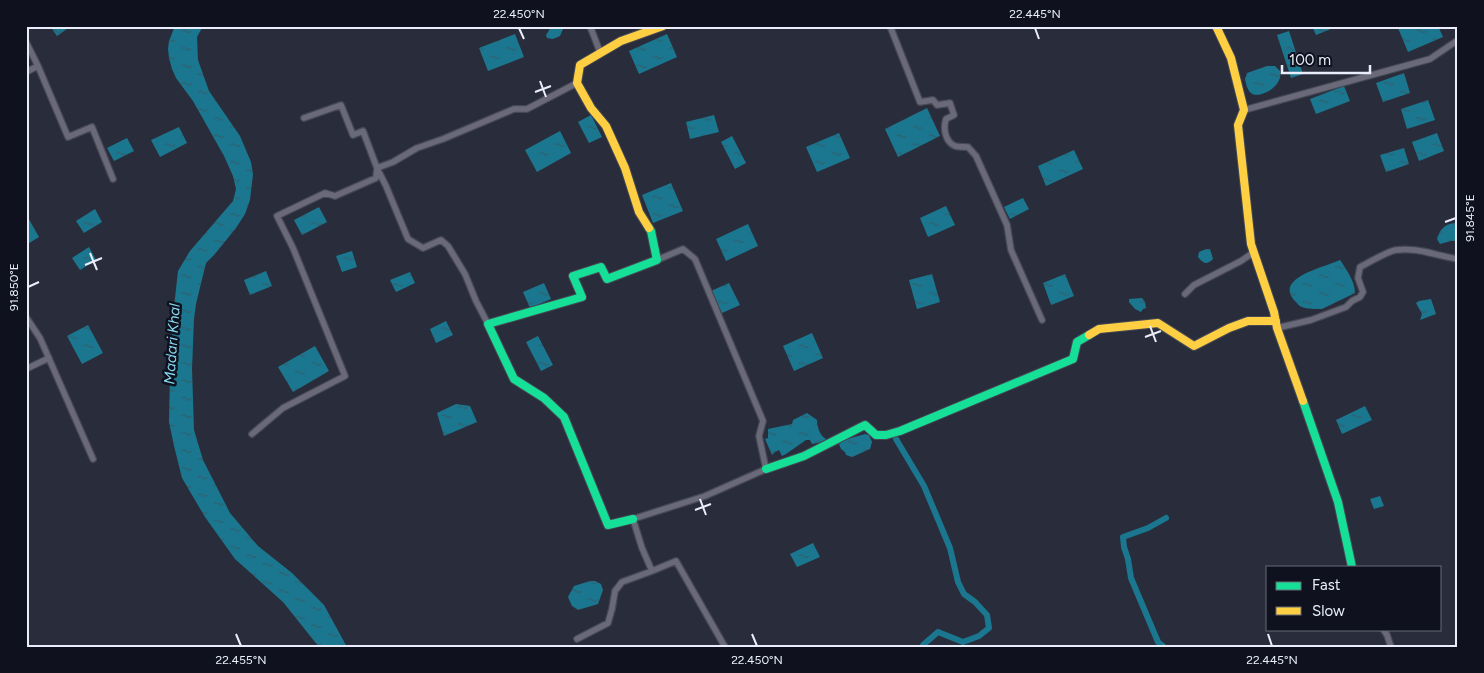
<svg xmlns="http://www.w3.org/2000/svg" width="1484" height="673" font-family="Figtree,sans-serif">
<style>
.water{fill:url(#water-ripples)}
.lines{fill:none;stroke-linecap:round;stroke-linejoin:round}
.canal{stroke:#1a778f;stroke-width:6}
.street-casing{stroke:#464954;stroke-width:8}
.fast-casing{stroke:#464954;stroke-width:10}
.slow-casing{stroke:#464954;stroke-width:10}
.street{stroke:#6a697a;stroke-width:5.5}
.fast{stroke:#16e098;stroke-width:8}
.slow{stroke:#ffcf43;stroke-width:8}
.ticks{fill:none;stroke:#eaeefc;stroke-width:2}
.labels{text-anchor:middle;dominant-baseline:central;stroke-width:5;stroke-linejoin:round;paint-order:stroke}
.water-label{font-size:15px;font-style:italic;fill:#88daf4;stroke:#0f121e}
.neatline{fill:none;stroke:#eaeefc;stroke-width:2}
.ticks-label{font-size:12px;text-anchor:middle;fill:#eaeefc}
</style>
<defs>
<pattern id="water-ripples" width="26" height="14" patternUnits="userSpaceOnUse" patternTransform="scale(1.25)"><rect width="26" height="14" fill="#1a778f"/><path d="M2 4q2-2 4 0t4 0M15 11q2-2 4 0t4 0" fill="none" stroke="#305f6e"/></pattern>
</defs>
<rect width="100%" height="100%" fill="#292d3b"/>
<path class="water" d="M50,26h21l-14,10z
M175,26h28l-6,11 1,23 11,31 31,45 11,26 2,12 -3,26 -5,14 -9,14 -22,27 -8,8 -10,41 -2,15 -2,50 2,61 9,30 27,53 28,33 34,27 32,32 23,42h-28l-36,-45 -48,-43 -30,-42 -23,-39 -8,-32 -5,-24 1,-49 3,-57 5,-45 12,-20 43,-50 3,-12 -3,-13 -9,-20 -31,-55 -17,-23 -4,-9 -3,-11 -1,-9 1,-8z
M1312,26h26l-22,9z
M1403,26h35l5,11 -35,15 -10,-24z
M551,27h10l2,2 -3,7 -7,3 -6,-1 -1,-3z
M1289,31l14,43 -12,4 -14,-43z
M515,34l9,23 -36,14 -9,-23z
M667,34l10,23 -38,17 -10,-23z
M1267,66h8l5,5c1,4 0,8 -2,11 -3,7 -20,17 -27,11 -4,-3 -5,-10 -6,-14l2,-6z
M1404,73l6,20 -27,9 -7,-19z
M1344,86l6,15 -34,13 -6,-15z
M1428,100l7,20 -28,9 -6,-20z
M927,108l13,28 -42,21 -13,-28z
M591,115l11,22 -13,6 -11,-21z
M714,115l5,17 -29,7 -4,-17z
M179,127l8,16 -27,14 -9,-17z
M560,131l11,22 -34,19 -12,-22z
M839,133l11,25 -33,14 -11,-25z
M1437,133l7,18 -25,10 -7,-19z
M732,136l14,27 -11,6 -14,-27z
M127,138l7,13 -20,10 -7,-13z
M1404,148l5,16 -23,8 -6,-17z
M1074,150l9,19 -37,17 -8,-20z
M671,183l12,28 -30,12 -11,-28z
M1023,198l6,11 -19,10 -6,-12z
M946,206l9,19 -27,12 -8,-19z
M319,207l8,15 -25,13 -8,-15z
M95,209l7,13 -18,11 -8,-12z
M26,214l13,23 -13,8z
M1455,223l3,2v16h-7l-11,3 -3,-5c3,-10 8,-15 18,-16z
M748,224l10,22 -32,15 -10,-22z
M89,247l7,13 -16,10 -8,-12z
M1206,249h4l3,10c-7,7 -10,4 -15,-2l1,-5z
M352,251l5,16 -15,5 -6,-16z
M1340,260c6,9 15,21 15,33l-33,16c-6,0 -15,0 -20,-2 -3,-1 -3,-2 -6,-5 -25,-24 30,-35 44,-42z
M266,271l6,15 -22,9 -6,-15z
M410,272l5,11 -19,9 -6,-12z
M932,274l8,28 -23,7 -8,-29z
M1065,274l9,22 -23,9 -8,-22z
M544,283l7,16 -21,9 -7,-16z
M729,283l11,22 -18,8 -11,-22z
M1142,298l3,4 1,6 -3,1 -2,3 -6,-3 -6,-7v-3z
M1431,299l5,15 -16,6 2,-6 -6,-11 3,-2z
M446,321l7,14 -17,8 -6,-14z
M88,325l15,28 -21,11 -15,-28z
M812,333l11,25 -29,13 -11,-25z
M538,336l15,29 -12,6 -15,-29z
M315,346l14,25 -36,21 -15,-25z
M456,404l14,2 7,16 -33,14 -7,-23z
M1365,406l7,14 -30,14 -6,-14z
M807,413l10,7c0,7 3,16 9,19l-4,3 -10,2 -2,-4h-4l-20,14 -4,2 -3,-6 -4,2 -3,3 -7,-16 3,-1v-9l24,-5 1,-4z
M865,434l4,1 3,7 -2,7 -18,8 -6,-2 -1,-3 -4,-3 -2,-5 5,-4z
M1380,496l4,10 -10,3 -4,-10z
M813,543l7,14 -23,10 -7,-13z
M590,581h5l6,3 2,6 -5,14 -20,6 -6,-4 -4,-9 6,-11z"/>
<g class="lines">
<path class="canal" d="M896,439l28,47 26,62 8,34 6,12 11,8 12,13 2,13 -10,8 -16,6 -25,-10 -15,13v2
M1164,647l-6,-5 -27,-64 -3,-19 -4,-12 -1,-10 25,-9 18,-10"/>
<defs>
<path id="street" d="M590,26l10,26
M890,26l30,76 13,-2 4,5 13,-2 4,12 -8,4c-3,9 -1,23 9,27 4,1 9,1 13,1l8,9 31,69 4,25 31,70
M26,42l12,24
M26,72l12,-6 30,71 24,-10 21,52
M1244,110l186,-51 28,-19
M657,260l26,-11 12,10 68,162 -4,15 7,33 -61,27 -72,23 9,29 10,23 24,-10 49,86
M1185,294l9,-9 47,-24 13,-9
M26,317l14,21 53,121
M488,324l-12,-23 -11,-27 -17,-28 -7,-6 -18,8 -15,-9 -22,-53 -9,-18 16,-6 24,-14 26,-9 71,-30h13l50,-26
M1277,328l34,-8 35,-13 6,-6 8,-4 3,-5 -5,-14 2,-11c8,-4 28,-16 36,-17 21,-3 41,6 62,9
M26,369l23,-11
M252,434l31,-26 62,-32 -52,-128 -16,-32 48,-23 10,3 41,-18 1,-10 -14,-37 -10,4 -12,-30 -37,13
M1383,629l4,6 4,12
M577,639l31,-16 4,-14 3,-18 7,-9 30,-11"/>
<path id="fast" d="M1303,401l35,101 14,65
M766,469l38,-13 61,-31 11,10h10l14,-4 173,-72 4,-17 12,-7
M633,519l-25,6 -44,-108 -20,-19 -30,-19 -26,-55 94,-27 -9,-21 28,-9 6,12 50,-19 -6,-29 -2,-3"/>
<path id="slow" d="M1216,26l15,32 13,52 -6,15 13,119 23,68 3,16 26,73
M649,228l-10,-16 -14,-44 -19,-42 -15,-18 -14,-25 3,-18 41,-24 42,-15
M1089,335l10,-6 59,-6 36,23 35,-18 19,-7h28"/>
</defs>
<use href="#street" class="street-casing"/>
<use href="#fast" class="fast-casing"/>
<use href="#slow" class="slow-casing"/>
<use href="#street" class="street"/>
<use href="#fast" class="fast"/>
<use href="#slow" class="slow"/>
</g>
<path class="ticks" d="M519,28l5,11M1035,28l4,11M540,81l6,16M535,92l16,-6M1445,222l11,-4M90,253l7,17M85,265l17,-7M28,287l11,-5M1150,326l6,16M1145,337l16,-6M700,499l6,16M695,510l16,-6M236,634l5,12M752,634l5,12M1268,634l4,12"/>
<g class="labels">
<g class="water-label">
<text transform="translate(172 344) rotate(-86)">Madari Khal</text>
</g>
</g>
<rect width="1484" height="673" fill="none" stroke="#0f121e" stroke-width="55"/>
<rect x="1266" y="566" width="175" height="65" fill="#0f121e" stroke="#676a77"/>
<rect x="1276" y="582" width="25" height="8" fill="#16e098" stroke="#676a77"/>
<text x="1312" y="590" font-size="15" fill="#eaeefc">Fast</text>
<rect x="1276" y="607" width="25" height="8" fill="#ffcf43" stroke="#676a77"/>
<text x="1312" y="616" font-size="15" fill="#eaeefc">Slow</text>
<path d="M1282 65v8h88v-8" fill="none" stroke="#eaeefc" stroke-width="2.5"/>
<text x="1289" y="65" font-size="15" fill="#eaeefc" stroke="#0f121e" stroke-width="4" paint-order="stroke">100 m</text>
<rect x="28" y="28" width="1428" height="618" class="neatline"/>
<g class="ticks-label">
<text x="519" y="18">22.450°N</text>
<text x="1035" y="18">22.445°N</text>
<text transform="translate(1470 218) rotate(-90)" y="4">91.845°E</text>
<text transform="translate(14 287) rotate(-90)" y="4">91.850°E</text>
<text x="241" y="664">22.455°N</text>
<text x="757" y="664">22.450°N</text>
<text x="1272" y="664">22.445°N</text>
</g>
</svg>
